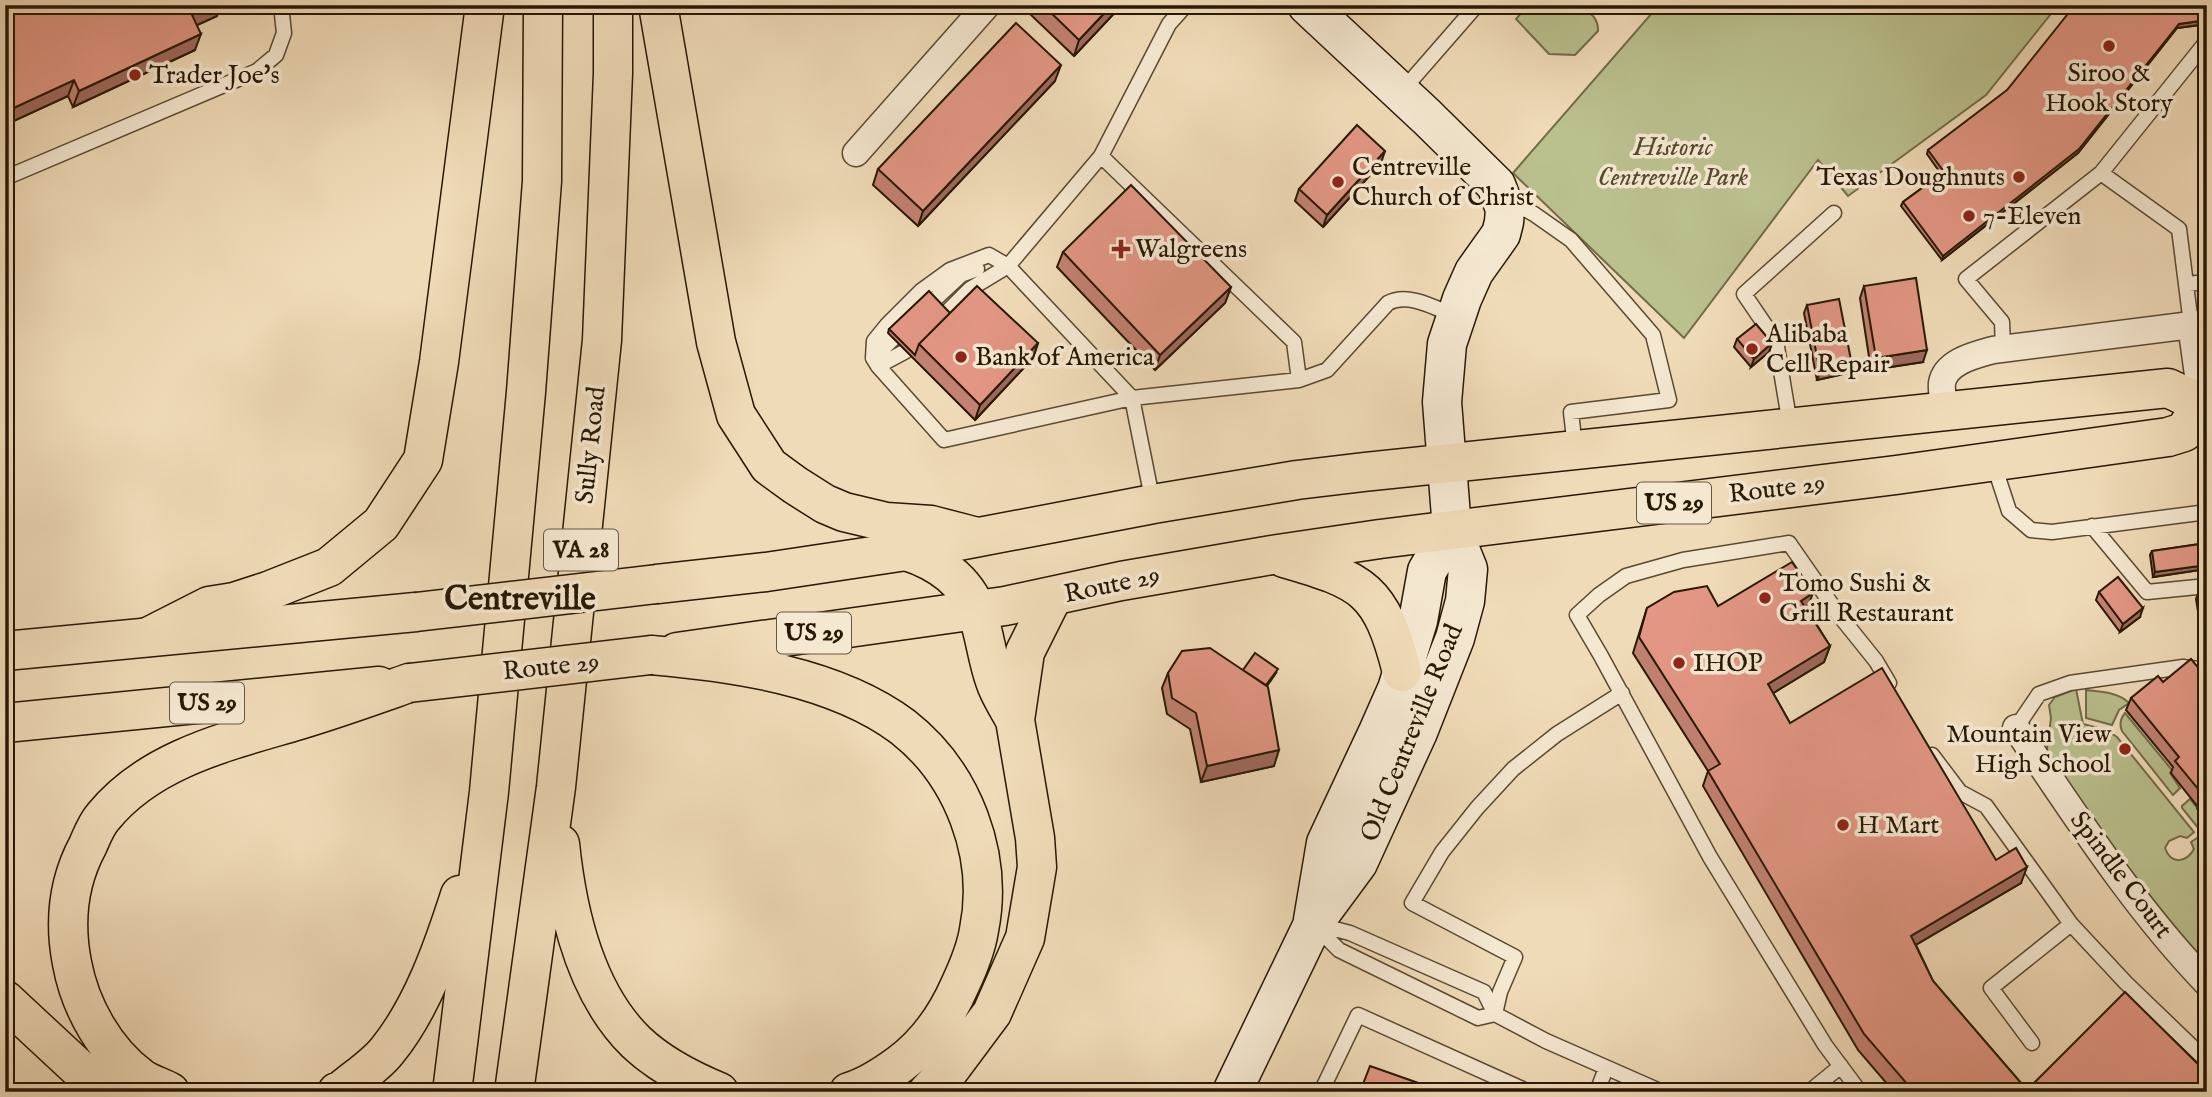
<svg xmlns="http://www.w3.org/2000/svg" width="2212" height="1097" font-family="'IM FELL English',serif">
<style>
.green{fill:#bac08e;stroke:#706c49;stroke-width:2}
.lines{fill:none;stroke-linecap:round;stroke-linejoin:round}
.lane-casing{stroke:#594931;stroke-width:17}
.street-casing{stroke:#594931;stroke-width:29}
.secondary-casing{stroke:#271804;stroke-width:41}
.primary-casing{stroke:#271804;stroke-width:41}
.highway-casing{stroke:#271804;stroke-width:41}
.lane{stroke:#f5e8d1;stroke-width:14}
.street{stroke:#f5e8d1;stroke-width:26}
.secondary{stroke:#f5e8d1;stroke-width:38}
.primary{stroke:#f0dbb8;stroke-width:38}
.highway{stroke:#f0dbb8;stroke-width:38}
.primary-bridge-casing{stroke:#271804;stroke-width:41;stroke-linecap:butt}
.primary-bridge{stroke:#f0dbb8;stroke-width:38}
.wall{fill:#c28171;stroke:#271804;stroke-width:2}
.shaded-wall{fill:#9e695c;stroke:#271804;stroke-width:2}
.building{fill:#e29683;stroke:#271804;stroke-width:2}
.poi-dot{fill:#8f2418;stroke:#f5e8d1;stroke-width:2.5}
.labels{text-anchor:middle;dominant-baseline:central;stroke-width:7;stroke-linejoin:round;paint-order:stroke}
.shield{fill:#f5e8d1;stroke:#655642;stroke-width:2}
.shield-label{font-size:24px;font-weight:bold;fill:#271804}
.poi-label{font-size:26px;fill:#271804;stroke:#f5e8d1;text-anchor:start}
.park-label{font-size:26px;font-style:italic;fill:#534a2d;stroke:#f5e8d1}
.street-label{font-size:26px;fill:#271804;stroke:#f5e8d1}
.district-label{font-size:33px;font-weight:bold;fill:#271804;stroke:#f5e8d1}
</style>
<rect width="100%" height="100%" fill="#f0dbb8"/>
<filter id="stains"><feTurbulence type="fractalNoise" baseFrequency=".00286" numOctaves="4"/><feColorMatrix values="0 0 0 0 .2 0 0 0 0 .09 0 0 0 0 .02 0 0 0 .5 -.17"/></filter>
<radialGradient id="worn" r=".72"><stop offset=".6" stop-color="#630" stop-opacity="0"/><stop offset="1" stop-color="#630" stop-opacity=".3"/></radialGradient>
<path class="green" d="M1528,5c24,0 71,-5 70,26l-23,24 -26,-1 -33,-35z
M1659,5h399l-72,90 -138,101 -30,-36 -134,178 -171,-165z
M2076,689l7,35 23,6 11,7 77,95 -7,6 -7,-2 -11,5 -4,7c6,17 21,15 29,1l-3,-7 9,-6 7,8v124l-66,-80 -95,-133 5,-37 -2,-13 6,-8z
M2086,690c15,2 32,2 43,13l-10,7 -7,15 -26,-7z
M2125,713l47,57 -2,3 10,15 -7,7 -51,-64c-3,-7 -2,-12 3,-18z
M2190,799l8,10 5,-1 4,5v26l-25,-31v-2z"/>
<g class="lines">
<defs>
<path id="lane" d="M1402,91l75,-86
M1101,156l193,186 5,38
M5,178l252,-107 19,-16 8,-22 -3,-28
M1508,200l26,14 37,26 82,95 16,65 -98,12 4,36
M2186,284l21,-2
M933,301l28,-26 16,-6
M945,314l25,-25 38,-23
M2191,324l-12,-95 -78,-56 106,-132
M893,339l-20,19 5,8 66,74 188,-42 167,-18 28,-10 61,-67c20,-11 47,5 67,13
M2003,349l-1,-27 -36,-43 135,-106
M873,358l1,-17 13,-16 34,-34 29,-21 39,-15 19,11
M878,366l28,-15
M2204,416l3,27
M1790,425l-14,-84 -32,-47 90,-81
M1993,462l16,49 22,19 21,2 155,-20
M1153,503l-21,-105 -124,-132 93,-110 68,-132 17,-19
M2092,526l55,66 60,-6
M2016,728l23,-34 31,-11 113,-16 24,3
M1932,755l28,37 26,14 85,118 55,59 81,78
M1316,924l34,9 134,59 11,22 51,27 116,51
M1315,926l24,24 139,68 17,-4
M1495,1014l5,-22 15,-35 -103,-54 30,-51 35,-44 36,-39 44,-35 65,-41
M2032,1043l-41,-55 80,-64
M1321,1092l37,-77 171,77
M1597,1092l9,-24
M1809,1092l32,-26
M1860,1092l-35,-47 -115,-188 -109,-201 -24,-41 22,-20 27,-19 57,-16 106,-17 50,72 37,46 13,22"/>
<path id="street" d="M856,153l131,-148
M2191,324l11,80
M1945,411c-1,-8 -4,-20 -3,-28 4,-22 34,-28 51,-33l214,-27
M2016,728c60,88 117,178 191,255"/>
<path id="secondary" d="M1313,920l13,-77 52,-111 19,-43 21,-68 9,-50 25,-42
M1232,1092l81,-168 45,-61 60,-131 37,-94 10,-37 3,-32 -16,-40 -10,-127 5,-58 15,-45 12,-27 27,-38 3,-12 1,-13 -9,-24 -69,-68 -120,-112"/>
<path id="primary" d="M1284,558c80,23 97,31 118,114
M657,584l109,-12 140,-21 247,-47 144,-24 67,-8 804,-84 34,16h5
M5,651l411,-39
M677,652l328,-46 116,-25 151,-26 108,-16 516,-64 272,-38 16,-5 18,-28
M5,723l374,-37"/>
<path id="highway" d="M658,5l58,337 20,73 33,51 26,19 30,19 19,8 42,10 45,3 46,12
M906,551c31,10 60,29 71,61 8,23 10,47 18,69 4,13 13,26 20,39
M148,637l61,-31 25,-4 34,-11 61,-24 52,-43 42,-64 16,-98 46,-357
M651,655c82,7 184,21 252,72 60,47 91,128 76,203 -3,19 -11,38 -19,55 -14,32 -32,58 -60,79 -15,11 -33,23 -51,28
M560,844c7,68 26,149 76,198 23,22 54,38 83,50
M5,1000l99,92
M170,1092c-9,-5 -20,-8 -29,-14 -36,-27 -61,-71 -69,-115 -8,-41 -4,-81 16,-118 4,-9 8,-20 15,-28 48,-59 126,-76 196,-97 37,-11 73,-24 110,-37
M337,1092l5,-2c14,-12 33,-24 45,-39 35,-43 56,-103 73,-156
M452,1092l37,-300 37,-400 16,-211 1,-176
M514,1092l42,-305 46,-447 11,-267v-68
M928,1092l23,-24 41,-55 33,-75 12,-71 -2,-29 -20,-118 10,-68 27,-54"/>
</defs>
<use href="#lane" class="lane-casing"/>
<use href="#street" class="street-casing"/>
<use href="#secondary" class="secondary-casing"/>
<use href="#primary" class="primary-casing"/>
<use href="#highway" class="highway-casing"/>
<use href="#lane" class="lane"/>
<use href="#street" class="street"/>
<use href="#secondary" class="secondary"/>
<use href="#primary" class="primary"/>
<use href="#highway" class="highway"/>
<defs>
<path id="primary-bridge" d="M416,612l241,-28
M409,683l242,-28"/>
</defs>
<use href="#primary-bridge" class="primary-bridge-casing"/>
<use href="#primary-bridge" class="primary-bridge"/>
</g>
<path class="wall" d="M5,5l212,11 -20,9 -2,25 -122,57 -5,-11 -63,29z
M1034,5h88l-48,51 -43,-41z
M2207,5v19l-30,4 -99,125 -136,107 -41,-54 2,-4 38,-28 -14,-20 1,-4z
M1055,81l-137,145 -45,-41 5,-16z
M1381,163l-58,64 -28,-26 4,-12z
M1063,252l168,35 -6,16 -70,67 -98,-103z
M1864,286l59,76 -52,8 -11,-72z
M1807,305l45,60 -3,8 -32,7 -13,-67z
M950,313l88,30 -5,15 -58,62 -87,-87 1,-4z
M1737,339l35,4 -3,9 -18,15 -17,-20z
M2207,543v33l-1,-7 -53,8 -3,-22 2,-4z
M2199,591l8,38 -6,1 -5,-31z
M2099,592l41,25 -20,15 -24,-32z
M1647,608l160,1 23,37 -6,16 -51,31 17,30 206,137 25,23 -105,62 17,36 94,109 180,2h-313l-36,-42 -155,-264 5,-15 -75,-118z
M1243,670l33,3 -9,13 7,80 -73,16 -11,-53 -23,-15 -5,-26 6,-15z
M2207,678v132l-5,-6 -4,3 -27,-34 2,-6 -47,-57 5,-12 32,-16z"/>
<path class="shaded-wall" d="M212,5h9l-4,11 -31,14 6,-15z
M1112,5h10l-48,51 5,-16z
M2207,20v4l-30,4 -99,125 -136,107 1,-4 236,-232z
M201,34l-6,16 -122,57 6,-16z
M1061,65l-6,16 -137,145 5,-15z
M74,80l-6,16 -63,29v-13z
M1385,151l-4,12 -58,64 4,-12z
M1231,287l-6,16 -70,67 5,-15z
M1038,343l-5,15 -58,62 5,-15z
M1772,343l-3,9 -18,15 3,-8z
M1927,350l-4,12 -52,8 5,-12z
M1852,365l-3,8 -32,7 3,-8z
M2207,565l-1,4 -53,8 2,-5z
M1813,593l-6,16 -11,7 5,-15z
M2143,608l-3,9 -20,15 3,-8z
M2207,621v8l-6,1 3,-8z
M1830,646l-6,16 -62,38 6,-16z
M1279,750l-5,16 -73,16 6,-16z
M2207,792l-5,12 -4,3 5,-12z
M2027,867l-6,16 -116,68 6,-15z"/>
<path class="building" d="M5,5h207l-20,10 9,19 -122,57 -5,-11 -69,32z
M1043,5h69l-33,35z
M2075,5h132v15l-28,4 -100,125 -136,107 -40,-54 41,-30 -16,-22 79,-60z
M1016,23l45,42 -138,146 -45,-42z
M1357,125l28,26 -58,64 -28,-26z
M1131,185l100,102 -71,68 -97,-103z
M1916,278l11,72 -51,8 -12,-72z
M977,286l61,57 -58,62 -61,-61z
M929,291l21,22 -31,31 -4,11 -26,-26z
M1839,299l13,66 -32,7 -13,-67z
M1756,324l16,19 -18,16 -17,-20z
M2207,543v22l-52,7 -3,-21z
M1792,562l21,31 -12,8 29,45 -62,38 22,39 92,-55 114,192 20,-12 11,19 -116,69 22,45 94,109 98,-98 82,81v19h-293l-50,-58 -156,-263 12,-7 -81,-127 8,-29 27,-16 33,-6 11,20z
M2118,577l25,31 -20,16 -24,-32z
M2207,590v31l-3,1 -5,-31z
M1210,648l58,39 11,63 -72,16 -11,-53 -24,-15 -4,-25 14,-22z
M1255,653l23,16 -12,16 -23,-15z
M2191,659l16,19v114l-4,3 -28,-34 4,-4 -48,-59 27,-22 5,6z
M1370,1066l74,26h-84z"/>
<g class="poi-dot">
<circle cx="2109" cy="46" r="7"/>
<circle cx="135" cy="75" r="7"/>
<circle cx="2019" cy="177" r="7"/>
<circle cx="1338" cy="182" r="7"/>
<circle cx="1969" cy="216" r="7"/>
<path d="M1117.5 238.5h7v7h7v7h-7v7h-7v-7h-7v-7h7z"/>
<circle cx="1752" cy="349" r="7"/>
<circle cx="961" cy="357" r="7"/>
<circle cx="1765" cy="598" r="7"/>
<circle cx="1679" cy="663" r="7"/>
<circle cx="2125" cy="749" r="7"/>
<circle cx="1843" cy="825" r="7"/>
</g>
<g class="labels">
<g class="shield">
<rect x="1637" y="482.5" width="74" height="41" rx="5"/>
<rect x="544" y="529.5" width="74" height="41" rx="5"/>
<rect x="777" y="612.5" width="74" height="41" rx="5"/>
<rect x="170" y="682.5" width="74" height="41" rx="5"/>
</g>
<g class="shield-label">
<text x="1674" y="503">US 29</text>
<text x="581" y="550">VA 28</text>
<text x="814" y="633">US 29</text>
<text x="207" y="703">US 29</text>
</g>
<g class="poi-label">
<text x="2109" y="73" text-anchor="middle">Siroo &amp;<tspan x="2109" dy="30">Hook Story</tspan></text>
<text x="149" y="75">Trader Joe's</text>
<text x="1352" y="167">Centreville<tspan x="1352" dy="30">Church of Christ</tspan></text>
<text x="2005" y="177" text-anchor="end">Texas Doughnuts</text>
<text x="1983" y="216">7-Eleven</text>
<text x="1135" y="249">Walgreens</text>
<text x="1766" y="334">Alibaba<tspan x="1766" dy="30">Cell Repair</tspan></text>
<text x="975" y="357">Bank of America</text>
<text x="1779" y="583">Tomo Sushi &amp;<tspan x="1779" dy="30">Grill Restaurant</tspan></text>
<text x="1693" y="663">IHOP</text>
<text x="2111" y="734" text-anchor="end">Mountain View<tspan x="2111" dy="30">High School</tspan></text>
<text x="1857" y="825">H Mart</text>
</g>
<g class="park-label">
<text x="1673" y="147">Historic<tspan x="1673" dy="30">Centreville Park</tspan></text>
</g>
<g class="street-label">
<text transform="translate(591 445) rotate(-84)">Sully Road</text>
<text transform="translate(1777 489) rotate(-7)">Route 29</text>
<text transform="translate(1112 585) rotate(-12)">Route 29</text>
<text transform="translate(551 667) rotate(-6)">Route 29</text>
<text transform="translate(1412 733) rotate(-68)">Old Centreville Road</text>
<text transform="translate(2121 875) rotate(53)">Spindle Court</text>
</g>
<g class="district-label">
<text x="520" y="600">Centreville</text>
</g>
</g>
<rect width="2212" height="1097" fill="none" stroke="#f0dbb8" stroke-width="28"/>
<rect x="7" y="7" width="2198" height="1083" fill="none" stroke="#271804" stroke-width="3.5"/>
<rect x="14" y="14" width="2184" height="1069" fill="none" stroke="#271804" stroke-width="2"/>
<rect width="100%" height="100%" filter="url(#stains)"/>
<rect width="100%" height="100%" fill="url(#worn)"/>
</svg>
